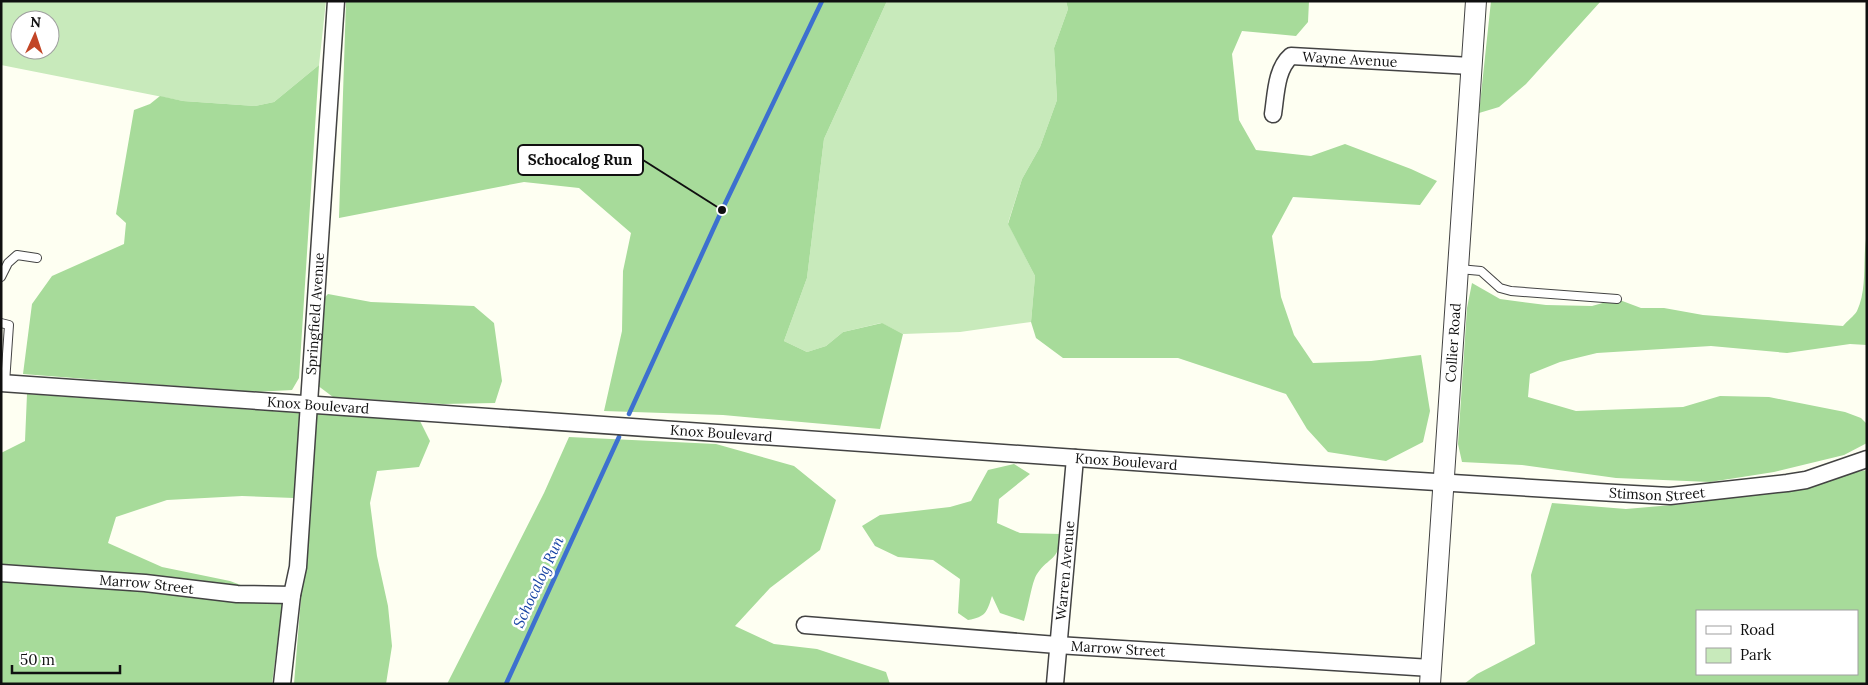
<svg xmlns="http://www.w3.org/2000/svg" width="1868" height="685" font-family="Lora,serif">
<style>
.green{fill:#c8eabb;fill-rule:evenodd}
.forest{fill:#a7db9a;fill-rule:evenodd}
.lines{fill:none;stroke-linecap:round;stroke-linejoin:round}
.stream{stroke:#3d70cf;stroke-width:4.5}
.service-casing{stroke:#434343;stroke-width:10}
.minor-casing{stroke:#434343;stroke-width:19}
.tertiary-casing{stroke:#434343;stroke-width:22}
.service{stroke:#fff;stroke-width:8}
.minor{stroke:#fff;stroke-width:16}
.tertiary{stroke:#fff;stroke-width:20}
.labels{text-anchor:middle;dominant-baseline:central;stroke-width:5;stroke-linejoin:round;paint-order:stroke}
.street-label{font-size:14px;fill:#101010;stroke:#fff}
.water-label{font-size:15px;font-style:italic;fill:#1743a4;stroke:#fff}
.leader{fill:none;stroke:#101010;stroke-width:2}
.callout-dot{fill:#101010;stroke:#fff;stroke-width:2}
.callout{fill:#fff;stroke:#101010;stroke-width:2}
.callout-label{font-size:15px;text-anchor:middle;font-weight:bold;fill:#101010}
</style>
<rect width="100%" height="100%" fill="#fefff2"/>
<path class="green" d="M1,1h325l-7,64 -45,37 -19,4 -72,-5 -182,-36zM20,20h30v30h-30z
M887,1h179l2,8 -14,39 3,52 -17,47 -18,32 -14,44 27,53 -4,46 -71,10 -57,2 -22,-11 -38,9 -17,14 -19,6 -23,-11 23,-63 17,-139z"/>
<path class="forest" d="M346,1h541l-63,138 -17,139 -23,63 23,11 19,-6 17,-14 39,-9 21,11 -23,95 -157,-14 -119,-4 18,-80 1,-60 8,-38 -52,-45 -55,-6 -185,36z
M1066,1h243l-1,21 -12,14 -54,-5 -10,23 7,66 17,30 55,6 34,-12 66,25 26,12 -17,24 -127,-8 -21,39 9,61 13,38 19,28 58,-2 50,-6 9,56 -7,31 -37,19 -58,-9 -21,-23 -21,-35 -108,-36h-115l-27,-20 -5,-16 4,-46 -27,-52 14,-45 18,-32 17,-47 -3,-52 14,-39z
M1491,1h110l-75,83 -27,23 -20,6z
M319,65l-20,313 -7,12 -40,2 -229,-18 9,-70 20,-28 72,-32 2,-21 -10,-9 18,-104 16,-6 10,-8 23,5 72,5 19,-4z
M1867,233v112l-17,-1 -63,9 -76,-7 -114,7 -37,9 -30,12 -2,23 48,14 107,-4 37,-11 49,1 76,15 16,6 6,6v19l-23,12 -70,17 -64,10 -94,-4 -94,-13 -60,-3 -4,-18 9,-136 5,-25 28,16 46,6 46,1 25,-7 24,9h23l39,7 140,11c4,-5 11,-10 14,-15 11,-23 5,-53 10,-78z
M328,294l43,8 103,4 20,17 8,58 -7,22 -52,1 -110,-7 -16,-12 2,-82z
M27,394l273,19 -6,85 -52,-2 -75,4 -51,17 -8,26 54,24 68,14 53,20 -11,83h-271v-231l24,-12z
M316,413l104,8 10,20 -11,26 -42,4 -7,32 7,53 11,50 4,40 -6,38h-92z
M569,437l147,7 78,22 42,34 -16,50 -50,38 -35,38 39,18 43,5 69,23 4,12h-443l97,-191z
M1014,464l16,10 -31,25 -2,24 23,10 41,1c-2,28 -12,22 -24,40 -5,7 -9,35 -13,47l-24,-8 -8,-17c-5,16 -6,21 -24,24l-10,-7 2,-34 -27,-19 -35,-3 -23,-11 -13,-20 18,-11 70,-8 21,-6 17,-31z
M1867,470v214h-403l13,-10 58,-30 -4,-69 21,-72 74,6 69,-6zM1697,611h160v63h-160z"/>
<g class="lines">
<path class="stream" d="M629,414l93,-204 100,-209
M506,684l113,-247"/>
<defs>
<path id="service" d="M1459,269l22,2 19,17 11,3 106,8
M1,277l7,-14 9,-8 20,3
M1,323l8,2 -4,58"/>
<g id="minor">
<path id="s1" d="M1273,114c3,-20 3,-45 18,-58l180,10"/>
<path id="s2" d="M1,383l1305,91 309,19 55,3 117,-13 19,-3 61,-21"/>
<path id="s3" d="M1,573l144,10 92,11 55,1"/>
<path id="s4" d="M805,625l252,20 374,23"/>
<path id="s5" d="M282,684l10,-89 6,-28 38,-566"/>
<path id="s6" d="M1055,684l20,-226"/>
</g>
<g id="tertiary">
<path id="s7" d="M1430,684l46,-683"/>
</g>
</defs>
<use href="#service" class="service-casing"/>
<use href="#minor" class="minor-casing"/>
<use href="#tertiary" class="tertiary-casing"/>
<use href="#service" class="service"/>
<use href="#minor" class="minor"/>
<use href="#tertiary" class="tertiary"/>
</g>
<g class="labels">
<g class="street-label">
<text stroke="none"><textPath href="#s1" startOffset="121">Wayne Avenue</textPath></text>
<text stroke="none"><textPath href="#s5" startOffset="372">Springfield Avenue</textPath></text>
<text stroke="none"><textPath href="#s7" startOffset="342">Collier Road</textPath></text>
<text stroke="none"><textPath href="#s2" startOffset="318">Knox Boulevard</textPath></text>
<text stroke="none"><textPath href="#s2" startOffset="722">Knox Boulevard</textPath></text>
<text stroke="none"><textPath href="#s2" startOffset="1128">Knox Boulevard</textPath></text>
<text stroke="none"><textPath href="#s2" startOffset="1660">Stimson Street</textPath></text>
<text stroke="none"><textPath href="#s6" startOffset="114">Warren Avenue</textPath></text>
<text stroke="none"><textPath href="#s3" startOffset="146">Marrow Street</textPath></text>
<text stroke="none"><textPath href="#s4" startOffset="314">Marrow Street</textPath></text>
</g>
<g class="water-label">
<text transform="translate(538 582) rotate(-65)">Schocalog Run</text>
</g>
</g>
<path class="leader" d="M722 210L643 160"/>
<circle class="callout-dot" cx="722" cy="210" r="5"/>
<rect class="callout" x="518" y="145" width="125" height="30" rx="5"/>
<g class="callout-label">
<text x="580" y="165">Schocalog Run</text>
</g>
<rect width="1868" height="685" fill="none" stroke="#101010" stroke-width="5"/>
<rect x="1696" y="610" width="162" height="65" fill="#ffffff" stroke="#9f9f9f"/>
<rect x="1706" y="626" width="25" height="8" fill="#ffffff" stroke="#9f9f9f"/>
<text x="1740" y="635" font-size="15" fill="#101010">Road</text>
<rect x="1706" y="648" width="25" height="15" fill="#c8eabb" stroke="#9f9f9f"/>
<text x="1740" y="660" font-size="15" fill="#101010">Park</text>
<g transform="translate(35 35) rotate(3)"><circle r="24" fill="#ffffff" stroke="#9f9f9f"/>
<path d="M0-4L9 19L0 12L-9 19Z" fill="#c24526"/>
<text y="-8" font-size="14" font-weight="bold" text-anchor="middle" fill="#101010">N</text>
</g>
<path d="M12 665v8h108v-8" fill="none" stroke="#101010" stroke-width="2.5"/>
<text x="20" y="665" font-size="15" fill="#101010" stroke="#ffffff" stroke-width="4" paint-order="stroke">50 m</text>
</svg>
